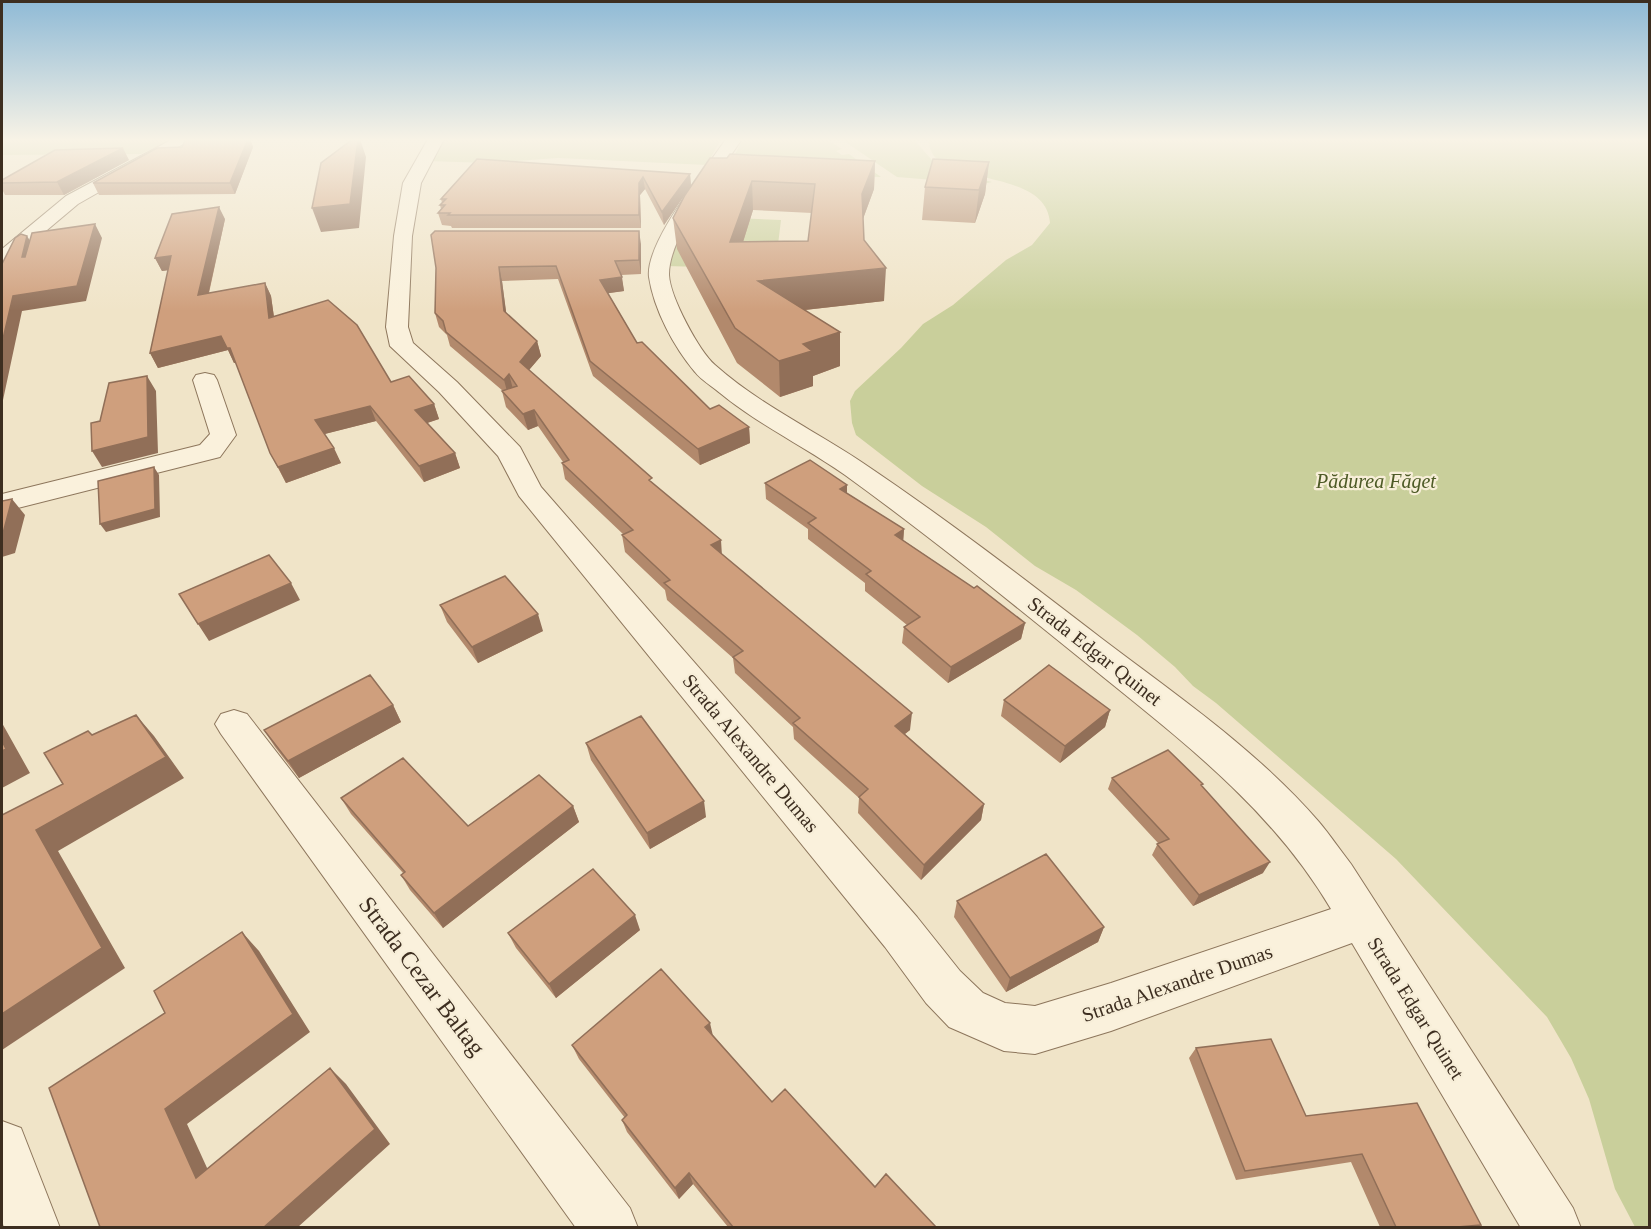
<svg xmlns="http://www.w3.org/2000/svg" width="1651" height="1229" font-family="Georgia,serif">
<style>
.green{fill:#c9cf9b}
.lines{fill:none;stroke-linecap:round;stroke-linejoin:round}
.minor-casing{stroke:#8d765c;stroke-width:2}
.minor{fill:#faf1dc;fill-rule:evenodd}
.wall{fill:#b2896c;fill-rule:evenodd}
.shaded-wall{fill:#916f58}
.building{fill:#cf9f7d;stroke:#916f58;stroke-width:1.5;fill-rule:evenodd}
.labels{text-anchor:middle;dominant-baseline:central;stroke-width:4.5;stroke-linejoin:round;paint-order:stroke}
.park-label{font-size:20px;font-style:italic;fill:#4d5a26;stroke:#f7eed8}
.street-label{font-size:20px;fill:#3d2e20;stroke:#f7eed8}
.near-street-label{font-size:24px;fill:#3d2e20;stroke:#f7eed8}
</style>
<rect width="100%" height="100%" fill="#f0e4c8"/>
<path class="green" d="M2,139h170l-31,15 -139,1z
M437,139h284l-14,26 -149,-7 -69,5 -62,-2z
M743,139h83l16,10 -6,2 6,4 7,-1 32,23 -155,-5z
M841,139h75l-1,2 25,28 52,13 -9,2 -86,-7z
M929,139h720v1088h-14l-20,-38 -26,-90 -18,-41 -24,-41 -151,-158 -180,-156 -23,-17 -18,-19 -38,-32 -61,-45 -41,-24 -49,-39 -64,-41 -66,-51 -4,-12 -2,-22 5,-10 46,-43 22,-24 30,-19 53,-45 26,-15 18,-22c-4,-60 -123,-32 -121,-84z
M688,216l93,4 -5,41 -36,7 -74,-2z"/>
<g class="lines">
<defs>
<path id="minor" d="M173,139h19l-114,65 -69,58 -7,2v-15l64,-53z
M428,139h16l-23,44 -9,53 -4,91 5,16 44,39 63,65 21,40 376,430 43,54 23,22 22,10 30,3 76,-23 220,-74c-61,-103 -154,-172 -245,-246 -79,-64 -158,-128 -241,-188 -41,-29 -86,-50 -125,-82 -8,-7 -19,-13 -25,-21 -21,-25 -41,-62 -46,-95 -4,-35 57,-108 77,-138h16c-21,32 -74,98 -73,136 1,22 30,76 46,90 45,40 99,65 148,98 82,55 160,115 238,175 75,57 156,112 218,184 11,13 21,28 32,42l222,344 8,20h-60l-169,-285 -241,88 -76,23 -31,-3 -55,-24 -23,-24 -41,-56 -366,-451 -21,-40 -59,-64 -49,-46 -4,-19 8,-91 9,-53z
M205,373l9,2 3,5 19,55 -16,22 -218,55v-18l198,-49 10,-11 -17,-54 3,-5z
M234,710l13,4 383,494 8,20h-62l-355,-494 -6,-10 6,-10z
M2,1121l19,7 39,100h-56l-2,-8z"/>
</defs>
<use href="#minor" class="minor-casing"/>
<use href="#minor" class="minor"/>
</g>
<path class="wall" d="M186,139h64l3,8 -18,47 -136,1 -6,-12 89,-36z
M477,159l213,15 1,12 184,-25 -1,28 -11,30 1,21 20,61 -79,9 35,56 -27,10v10l-33,11 -43,-34 -60,-114 -4,-31 16,-30 -25,37 -19,-36 -5,6 1,33h-189l-1,-2 -9,-1 -4,-12 3,-4 -1,-4 2,-2 -1,-4zM753,210l59,3 -4,28 -65,1z
M129,160l-65,35h-59l-3,-6v-9z
M989,162l-4,32 -10,29 -53,-3 3,-33z
M225,219l-16,74 56,-10 6,13 3,21 117,65 43,22 5,15 -12,4 28,30 5,15 -36,14 -48,-61 -52,13 17,29 -55,20 -16,-30 -34,-90h-2l-6,-13 -70,18 -8,-15 18,-83 -6,1 -7,-13z
M641,244v30l-20,1 3,16 -16,2 29,50 73,66 39,18 1,16 -50,22 -107,-89 -35,-97 -56,2 4,32 31,28 4,15 -12,14 123,113 70,71 188,176 -5,4 79,70 -3,16 -60,60 -63,-67 1,-15 -65,-59 -1,-12 -58,-54 -2,-15 -66,-58 -2,-10 -40,-38 -3,-17h2l-59,-56 -3,-16 1,-1 -25,-36 -10,4 -22,-23 -4,-16h1l-53,-45 -3,-11 -8,-8 -4,-14 1,-45z
M765,483l82,10 57,36 -1,11 122,83 -4,16 -73,44 -46,-40 2,-16 3,-2 -42,-34v-8l-57,-44v-10l-42,-30z
M440,605l103,26 -65,32 -31,-41z
M1004,700l106,10 -5,17 -45,36 -59,-47z
M393,705l8,17 -102,56 -24,-31 -11,-17z
M586,743l120,74 -56,32 -59,-89z
M1112,778l90,8 61,87 -70,33 -41,-51 6,-12 -50,-54z
M341,798l127,28 105,-20 6,16 -136,106 -33,-38 -9,-15 2,-2 -52,-59z
M957,901l147,26 -6,15 -92,50 -52,-75z
M640,930l-84,68 -40,-50 -8,-15z
M713,1035l59,67 103,85 61,40h-208l-35,-43 -14,15 -52,-67 -5,-12 3,-2 -46,-59 -7,-14z
M1196,1048l110,68 175,109 -6,2h-95l-29,-65 -115,18 -47,-122z"/>
<path class="shaded-wall" d="M248,139h2l3,8 -18,47 -5,-11z
M358,139h2l6,18 -7,71 -38,4 -9,-24z
M123,148l6,12 -65,35 -7,-13z
M875,161l-1,28 -13,35 1,-30z
M989,162l-4,32 -10,29 4,-33z
M690,174l1,12 -27,39 -2,-13z
M643,177l2,12 -5,6 1,33 -2,-13v-32z
M752,181l1,29 -20,64 -3,-32z
M219,207l6,12 -20,90 -7,-14z
M95,224l7,14 -16,63 -64,10 -19,89 -1,1v-58l11,-47z
M639,231l2,13v30l-2,-14z
M27,236l9,14 -5,22 -9,-15z
M171,256l6,13 -15,2 -7,-13z
M499,267l3,14 6,45 -4,-15z
M886,268l-2,33 -124,14 -2,-34z
M622,277l2,14 -21,3 -3,-14z
M265,283l6,13 5,36 -7,-14z
M840,332v34l-27,10v10l-33,11 -1,-36 24,-17z
M221,336l9,12 7,14 -3,1 -6,-13 -70,18 -8,-15z
M537,341l4,15 -18,21 -3,-15z
M509,374l4,15 -5,6 -4,-15z
M147,376l9,15 2,62 -56,14 -10,-16z
M434,404l5,15 -18,6 -6,-15z
M370,406l6,15 -55,14 -6,-15z
M534,410l4,16 -10,4 -5,-16z
M749,427l1,16 -50,22 -2,-16z
M334,448l7,15 -55,20 -8,-16z
M455,453l5,15 -36,14 -5,-16z
M154,467l5,8 1,42 -54,15 -6,-8z
M847,485v16l-7,-12z
M12,499l13,16 -10,38 -13,4v-20z
M904,529l-1,16 -8,-10z
M721,540l1,16 -11,-11z
M291,583l9,17 -91,41 -11,-17z
M538,614l5,17 -65,32 -6,-16z
M1025,623l-4,16 -73,44 3,-16z
M393,705l8,17 -102,56 -11,-17z
M1110,710l-5,17 -45,36 5,-17z
M912,713l-2,17 -16,12 1,-16z
M136,715l18,21 30,42 -126,73 67,117 -123,82v-36l34,-184z
M2,723l28,50 -28,15z
M704,801l2,16 -56,32 -3,-16z
M984,804l-3,16 -60,60 3,-15z
M573,806l6,16 -136,106 -9,-15z
M1270,862l-7,11 -70,33 6,-11z
M635,915l5,15 -84,68 -7,-14z
M1104,927l-6,15 -92,50 4,-14z
M242,932l17,19 51,81 -123,92 31,68 -22,-14 -31,-69z
M710,1023l3,13 -8,-9z
M330,1068l16,16 44,60 -92,83h-34z
M689,1173l4,11 -14,15 -4,-11z"/>
<path class="building" d="M186,139h62l-18,44h-137l64,-35 25,-1z
M353,139h5l-8,65 -38,4 9,-45z
M123,148l-66,34 -55,1v-3l53,-30z
M730,154l145,7 -13,33 2,46 22,28 -128,13 82,51 -37,12 9,7 -33,10 -44,-33 -62,-110 12,-23 25,-37h17zM752,181l63,3 -7,57 -78,1z
M477,159l213,15 -28,38 -19,-35 -4,6v32h-191l2,-2h-12l7,-8h-5l6,-6h-5z
M933,159l56,3 -10,28 -54,-3z
M219,207l-21,88 67,-12 4,35 59,-18 29,25 34,57 18,-6 25,28 -19,6 40,43 -36,13 -49,-60 -55,14 19,28 -56,19 -8,-14 -40,-105h-3l-6,-12 -71,17 21,-97 -16,2 17,-44z
M95,224l-18,62 -64,10 -11,47v-79l13,-26 6,-4 6,2 -5,21h3l7,-24z
M435,231h204v29l-24,1 7,16 -22,3 37,63 5,-1 68,67 9,-4 30,22 -51,22 -108,-88 -34,-95 -57,1 5,44 33,30 -17,21 132,116 -3,2 72,60 -10,5 201,168 -17,13 89,78 -60,61 -65,-68 9,-8 -75,-66 7,-5 -67,-61 10,-6 -79,-68 6,-3 -48,-45 11,-5 -71,-67 7,-3 -35,-50 -11,4 -21,-23 15,-5 -8,-12 -5,6 -58,-48 -3,-11 -8,-8 1,-45 -5,-33z
M147,376l1,61 -56,14 -1,-28 9,-2 9,-38z
M810,460l37,25 -7,4 64,40 -9,6 79,53 3,-2 48,37 -74,44 -47,-40 16,-10 -54,-43 5,-3 -63,-48 8,-5 -51,-35z
M154,467l1,42 -55,15 -2,-43z
M12,499l-10,38v-36z
M269,555l22,28 -93,41 -19,-30z
M505,576l33,38 -66,33 -32,-42z
M1049,665l61,45 -45,36 -61,-46z
M370,675l23,30 -105,56 -24,-31z
M136,715l30,42 -130,73 66,118 -100,66v-199l61,-31 -19,-31 44,-22 4,4z
M641,716l63,85 -57,32 -61,-90z
M2,741l4,8 -4,2z
M1168,750l35,34 -2,1 69,77 -71,33 -42,-51 12,-5 -57,-61z
M403,758l65,68 71,-51 34,31 -139,107 -33,-38 4,-3 -64,-74z
M1046,854l58,73 -94,51 -53,-77z
M593,869l42,46 -86,69 -41,-51z
M242,932l51,82 -128,95 31,69 134,-110 45,61 -111,98h-164l-51,-139 116,-75 -11,-22z
M661,969l49,54 -5,4 67,75 13,-13 90,98 11,-13 50,53h-203l-44,-54 -14,15 -53,-68 5,-5 -55,-70z
M1271,1039l35,77 111,-13 64,122 -24,2h-61l-34,-73 -117,17 -49,-123z"/>
<linearGradient id="sky" x2="0" y2="1"><stop stop-color="#8fbad6"/><stop offset="0.45" stop-color="#f8f3e6"/><stop offset="1" stop-color="#f8f3e6" stop-opacity="0"/></linearGradient>
<rect width="1651" height="311" fill="url(#sky)"/>
<g class="labels">
<g class="park-label">
<text x="1376" y="481">Pădurea Făget</text>
</g>
<g class="street-label">
<text transform="translate(1095 651) rotate(38)">Strada Edgar Quinet</text>
<text transform="translate(751 753) rotate(50)">Strada Alexandre Dumas</text>
<text transform="translate(1177 983) rotate(-19)">Strada Alexandre Dumas</text>
<text transform="translate(1416 1008) rotate(58)">Strada Edgar Quinet</text>
</g>
<g class="near-street-label">
<text transform="translate(422 976) rotate(53)">Strada Cezar Baltag</text>
</g>
</g>
<rect width="1651" height="1229" fill="none" stroke="#3d2e20" stroke-width="6"/>
</svg>
